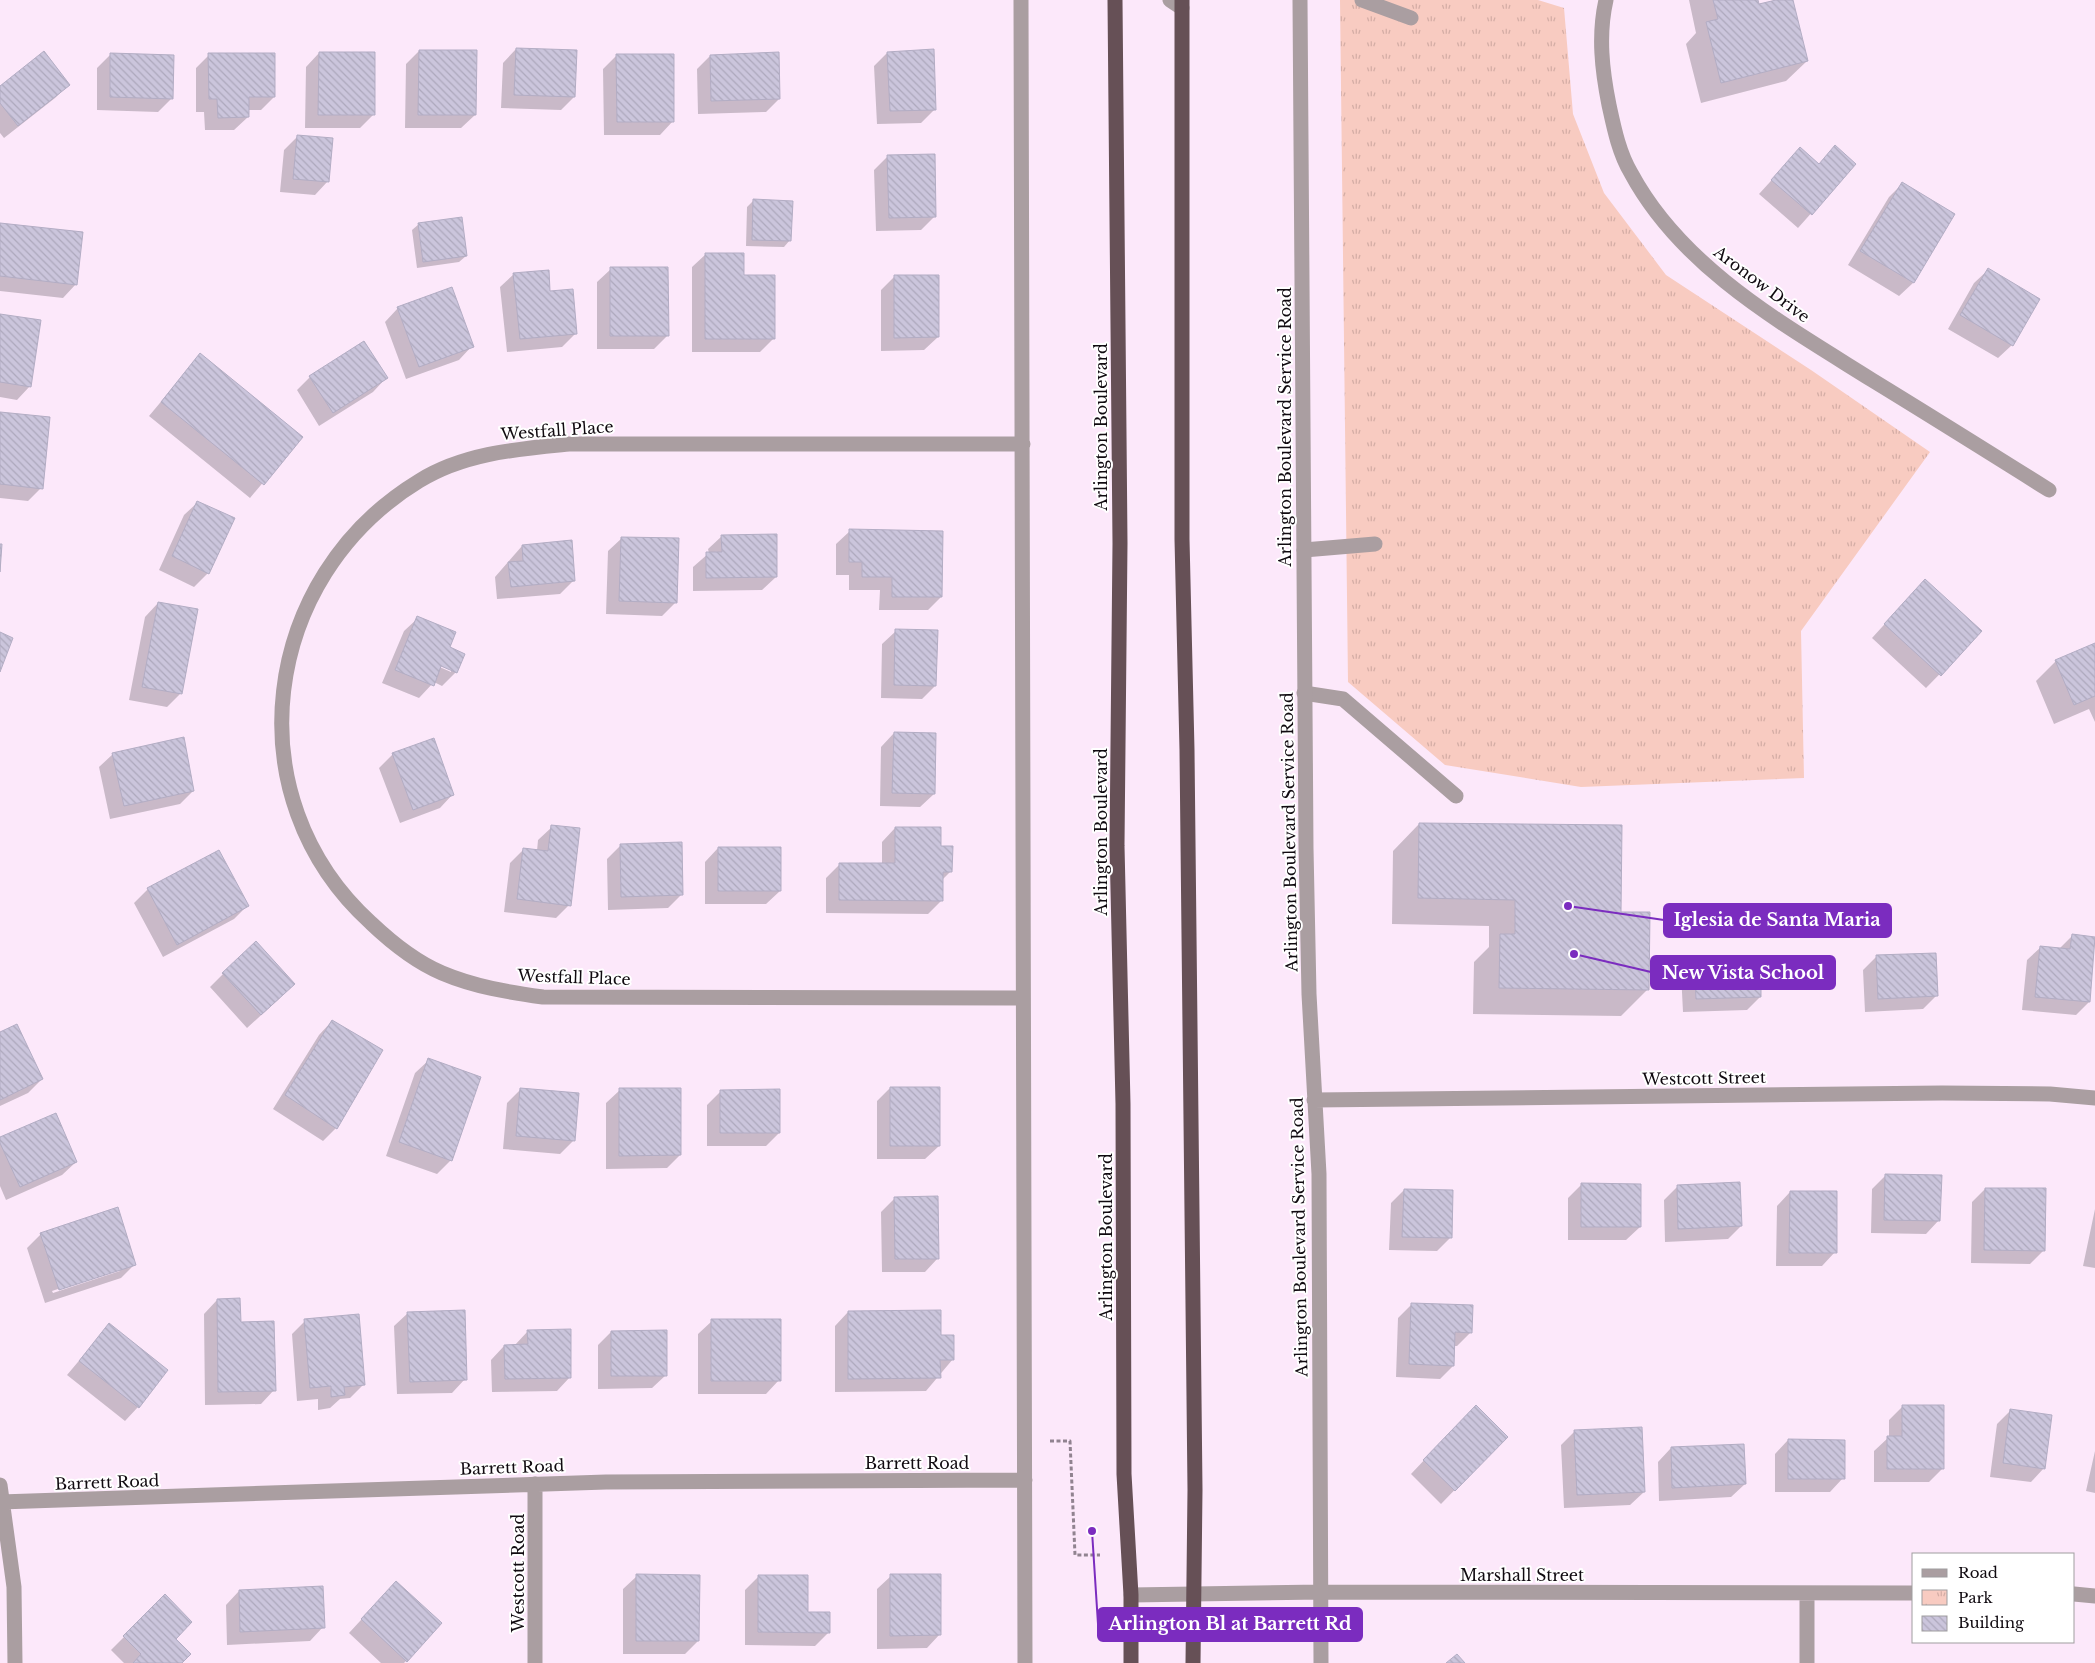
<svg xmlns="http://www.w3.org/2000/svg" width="2095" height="1663" font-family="'Libre Baskerville',serif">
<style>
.park{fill:url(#park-tufts)}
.shadow{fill:#0003;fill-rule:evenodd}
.building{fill:url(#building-back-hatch);stroke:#b3adc4}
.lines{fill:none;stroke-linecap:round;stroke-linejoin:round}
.path{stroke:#918390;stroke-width:3;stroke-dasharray:4 2.5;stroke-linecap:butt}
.service{stroke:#aa9ea1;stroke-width:15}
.minor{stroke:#aa9ea1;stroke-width:15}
.trunk{stroke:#665056;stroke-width:15}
.labels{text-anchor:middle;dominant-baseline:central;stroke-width:4;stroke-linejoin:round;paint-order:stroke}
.street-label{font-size:16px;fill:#100a10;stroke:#fff}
.leader{fill:none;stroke:#7b2cbf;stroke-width:2}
.callout-dot{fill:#7b2cbf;stroke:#fff;stroke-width:2}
.callout{fill:#7b2cbf;stroke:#7b2cbf;stroke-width:2}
.callout-label{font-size:18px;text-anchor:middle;font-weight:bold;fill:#fff}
</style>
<defs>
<pattern id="park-tufts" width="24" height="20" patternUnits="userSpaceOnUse" patternTransform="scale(1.25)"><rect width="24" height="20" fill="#f8cbc1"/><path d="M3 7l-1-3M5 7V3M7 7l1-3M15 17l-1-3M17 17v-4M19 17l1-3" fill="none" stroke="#d4ada5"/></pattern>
<pattern id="building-back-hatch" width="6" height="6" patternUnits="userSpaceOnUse" patternTransform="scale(1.25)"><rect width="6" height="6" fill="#cbc5dc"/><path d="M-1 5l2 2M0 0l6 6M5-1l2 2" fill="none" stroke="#ada8bc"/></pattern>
</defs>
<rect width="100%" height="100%" fill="#fce8fa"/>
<path class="park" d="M1340,0h198l26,8 9,106 31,79 62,82 145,95 119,82 -129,179 3,147 -223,9 -136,-22 -97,-83z"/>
<path class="shadow" d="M1689,0h67l2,6 23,-6h11l15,61 -21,20 -85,22 -15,-59 10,-11z
M516,49l58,48 -13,13 -60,-2 2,-45z
M419,51l56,64 -14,13h-56l1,-64z
M319,53l55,61 -14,14h-55l1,-61z
M887,53l48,56 -14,14 -44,1 -3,-58z
M111,54l60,45 -13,13 -61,-2v-42z
M209,55l65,42 -13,13h-13v7l-14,13h-29l-1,-18h-8v-44z
M617,55l56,66 -13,14h-56l-1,-66z
M710,56l69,43 -13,13 -68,2 -1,-45z
M68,85l-13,13 -51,40 -4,-5v-46z
M297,137l31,44 -13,14 -35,-3 4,-42z
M1800,149l18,16 37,-1 -57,64 -39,-34z
M888,156l47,60 -14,14 -45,1 -2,-61z
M1902,184l51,30 -40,69 -14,13 -51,-31 41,-68z
M754,200l36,40 -6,7 -38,-1 1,-39z
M0,224l76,60 -13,14 -63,-7z
M419,224l47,32 -7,6 -42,6 -5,-38z
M706,254l37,22 31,62 -14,14h-68v-85z
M611,269l57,66 -14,14h-57v-67z
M1988,270l24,75 -14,13 -50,-29 26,-46z
M514,274l35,18 26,42 -13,13 -55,5 -7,-65z
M894,277l44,60 -14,13 -43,1v-61z
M398,308l74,38 -13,14 -53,19 -21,-57z
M0,315l30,71 -13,14 -17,-3z
M200,355l101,82 -51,61 -101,-82z
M310,377l76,1 -13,14 -54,34 -22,-36z
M0,413l41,75 -13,13 -28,-3z
M198,502l10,71 -14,14 -35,-17 25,-55z
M850,531l91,66 -13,13h-49l1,-20h-31v-15h-13v-31z
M722,536l54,41 -14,13 -69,1v-24l16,-14 -1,-4z
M622,538l54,64 -14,14 -56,-2 2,-63z
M522,546l52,34 -14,14 -63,5 -2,-22z
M1912,594l69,38 -55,56 -54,-50z
M158,603l22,91 -13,13 -38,-7 16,-83z
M418,618l30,30 15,7 -7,17 -14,14 -8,-4 -15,16 -37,-15 22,-52zM436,663l15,6v3l-16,-7z
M896,631l39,55 -13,13 -41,-1 1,-54z
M2095,644v78l-6,-13 -35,15 -18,-43 20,-20z
M894,733l40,61 -14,13 -40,-1 1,-59z
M113,754l80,37 -13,13 -70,15 -11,-52z
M393,754l60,40 -13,14 -40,15 -21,-55z
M1419,824l201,89 28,76 -27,27 -148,-2 1,-52 15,-15v-21l-97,-2 1,-73z
M552,827l17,78 -13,13 -52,-6 6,-49 14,-14 13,2 1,-11z
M895,828l45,19 11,24 -9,9v20l-14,14 -102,-1v-35l14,-14 42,1v-23z
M621,845l60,50 -13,13 -60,2 -1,-51z
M718,848l62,43 -14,13h-61v-42z
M148,889l99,17 -13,13 -71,38 -29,-54z
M2072,936l23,2 -6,64 -13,13 -54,-5 5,-50 14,-13 18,2z
M1876,957l60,39 -13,13 -58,3 -2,-42z
M1695,960l65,37 -13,13 -64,2 -2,-39z
M223,974l57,24 -33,30 -37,-41z
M332,1021l4,107 -13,13 -50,-32 46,-74z
M0,1033l42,46 -14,14 -28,13z
M429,1060l22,100 -14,14 -51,-18 29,-83z
M890,1088l49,58 -14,13h-48v-58z
M520,1090l54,50 -14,14 -57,-5 4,-46z
M620,1090l60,65 -13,13 -61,1v-66z
M721,1091l58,42 -13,13h-59v-41z
M0,1138l76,24 -14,13 -56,25 -6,-14z
M1886,1175l53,45 -13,14 -55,-1 1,-44z
M1582,1184l58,43 -14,13h-58v-42z
M1677,1187l64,39 -13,13 -63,3 -1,-42z
M1985,1189l59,61 -14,14 -59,-1 1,-61z
M1404,1190l46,48 -13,13 -48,-1 2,-47z
M1790,1192l45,60 -13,14h-46l1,-60z
M895,1198l43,60 -13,14h-43l-1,-60z
M2095,1209v59l-12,-2z
M41,1234l94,30 -14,14 -76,25 -18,-55zM120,1268v3l-67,22 -1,-2z
M217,1300l22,23 35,67 -13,14 -56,1 -1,-91z
M1412,1304l59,28 -14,14h-3l-1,20 -13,13 -44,-2 2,-59z
M848,1312l91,24 14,23 -27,32 -91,1v-66z
M408,1313l57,66 -13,14 -55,1 -3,-68z
M305,1321l59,63 -14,14 -10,1 -10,9 -12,2v-11l-21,2 -5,-67z
M712,1321l67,59 -13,14h-68v-60z
M109,1325l29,82 -13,14 -58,-46z
M528,1331l42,46 -13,14 -65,1 -1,-32 13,-14h10z
M611,1332l55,43 -14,13 -54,1v-44z
M1903,1406l40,62 -14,14h-55v-31l15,-14v-17z
M2011,1410l33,58 -13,14 -41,-5 7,-53z
M1462,1420l44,17 -65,67 -30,-30z
M1575,1431l69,61 -14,13 -66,3 -3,-63z
M1788,1440l55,38 -13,14h-55v-38z
M1671,1448l74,36 -14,13 -72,4 -1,-39z
M2095,1451v42l-9,-2z
M637,1576l61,65 -13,13h-62v-65z
M759,1576l48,37 22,19 -14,14 -70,-1v-55z
M891,1576l49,58 -13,14 -50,1v-60z
M239,1591l84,36 -13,14 -83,4 -1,-40z
M165,1596l15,67h-56l-13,-13z
M383,1596l58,27 -37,40h-23l-32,-30z"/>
<path class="building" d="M1713,0h45l1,4 17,-4h17l15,61 -87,22 -15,-61 12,-3z
M516,48l61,2 -2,47 -61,-2z
M934,49l2,61 -46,1 -3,-59z
M419,50h58l-1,65h-58z
M44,51l26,34 -52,41 -18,-23v-17z
M319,52h56v63h-57z
M779,52l1,47 -69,2 -1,-46z
M110,53l64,2 -1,44 -63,-2z
M208,53h67v44h-26v20l-31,1 -1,-19h-8z
M616,54h58v68h-57z
M297,135l36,3 -4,44 -36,-3z
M1835,145l21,19 -44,51 -41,-35 29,-33 19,17z
M935,154l1,63 -47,1 -2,-63z
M1902,182l53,32 -41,69 -54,-32z
M753,199l40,2 -2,40 -39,-1z
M462,217l5,39 -44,6 -5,-39z
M0,223l83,9 -6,53 -77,-9z
M705,253h39v22h31v64h-70z
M610,267h58l1,69h-59z
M1988,268l52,31 -27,47 -53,-31z
M549,270l1,21 23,-2 4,45 -57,5 -7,-66z
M894,275h45v62l-45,1z
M452,287l22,60 -55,20 -22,-60z
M0,314l41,6 -10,67 -31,-5z
M364,341l24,37 -55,35 -24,-37z
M200,353l103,84 -39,48 -103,-83z
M0,412l50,5 -7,72 -43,-5z
M197,501l38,17 -26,56 -37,-18z
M849,529l94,2 -1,66h-50v-20h-30v-15h-13z
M777,534v43l-71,1v-26h16l-1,-17z
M621,537l58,1 -2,65 -58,-2z
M572,540l3,41 -64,6 -3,-25 15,-1 -1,-16z
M0,544h2l-2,28z
M1925,579l57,52 -41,45 -57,-52z
M158,602l40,7 -16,85 -40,-7z
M417,616l39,16 -6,15 15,7 -8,19 -16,-7 -7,20 -39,-16z
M895,629l43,1 -2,56 -42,-1z
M0,632l13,6 -13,34z
M2095,643v53l-21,9 -19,-45z
M894,732l42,1 -1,61 -43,-1z
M184,737l10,54 -70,15 -12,-53z
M434,738l20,57 -41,15 -21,-57z
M1419,823l203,2 -1,87h29l-1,78 -150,-2 1,-54h15v-34l-97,-2z
M551,825l29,3 -9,78 -54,-7 6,-51 25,3z
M895,827h46v19h12l-1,26h-9v29l-104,-1v-37h56z
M682,842l1,53 -62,2 -1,-53z
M718,847h63v44h-63z
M219,850l30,56 -72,39 -30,-57z
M2072,934l23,3 -5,65 -55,-5 5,-51 30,3z
M256,941l39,43 -34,31 -39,-42z
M1936,953l2,43 -60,3 -2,-44z
M1761,957v40l-65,2 -2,-40z
M332,1020l51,30 -46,79 -52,-34z
M17,1024l26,55 -43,21v-68z
M428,1058l53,19 -29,84 -53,-19z
M890,1087h50v59h-50z
M520,1088l59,5 -4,48 -59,-5z
M619,1088h62v67l-62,1z
M780,1089v44h-60v-43z
M56,1113l21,49 -57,25 -20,-44v-6z
M1885,1174l57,1 -2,46 -56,-1z
M1740,1182l2,44 -64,3 -1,-44z
M1581,1183l60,1v43h-60z
M1985,1188h61l-1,63 -61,-1z
M1404,1189l49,1 -1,48 -50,-1z
M1790,1191h47v62h-48z
M938,1196l1,63h-44l-1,-62z
M118,1207l18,58 -77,25 -19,-57z
M240,1298l1,24 33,-1 2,70 -58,1 -1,-93z
M1411,1303l62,2 -1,28 -17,-1 -1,34 -45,-2z
M465,1310l2,70 -57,2 -3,-70z
M941,1310v25h13v25h-14l1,18 -93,1v-68z
M359,1314l6,71 -21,2 1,8 -14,2v-11l-21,2 -6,-69z
M711,1319h70v62h-70z
M109,1323l59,47 -29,38 -60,-47z
M571,1329v49l-66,1 -1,-34 24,-1 -1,-14z
M667,1330v46h-56v-45z
M1476,1405l32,32 -53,54 -32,-31z
M1902,1405h42v64h-57v-33h15z
M2010,1409l42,6 -7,54 -42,-6z
M1642,1427l3,65 -68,3 -3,-65z
M1788,1439l57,1v39h-57z
M1744,1444l2,40 -74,4 -1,-41z
M636,1574l64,1 -1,66h-63z
M890,1574h51v61l-51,1z
M758,1575h50v37h22v21l-72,-1z
M396,1581l46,42 -35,39 -46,-43z
M323,1586l2,42 -85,4 -1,-42z
M165,1594l27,28 -16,17 15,15 -9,9h-49l8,-9 -18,-18z
M1457,1654l8,9h-19z"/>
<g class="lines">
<path class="path" d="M1050,1441h20l5,114h25"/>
<path class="service" d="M1362,0l49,18
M1304,550l71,-6
M1304,693l39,6 113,97"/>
<path class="minor" d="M1021,0l4,1663
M1170,0l12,8
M1300,0l6,848 3,146 10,180 2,489
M1606,0c-8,35 -4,70 3,105 5,23 10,48 22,68 51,95 152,151 241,207 59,36 118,73 177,110
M1023,444h-454c-51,5 -105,9 -150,37 -158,96 -187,316 -48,442 20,19 45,39 71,50 33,14 66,19 101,24l480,1
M1314,1100l628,-7 108,1 45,4
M535,1484v179
M0,1485l14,102 1,76
M0,1502l606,-20 419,-2
M2074,1594l21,2
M1131,1595l190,-3 593,1
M1807,1663v-70"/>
<path class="trunk" d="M1115,0l5,543 -3,303 6,258 1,370 7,121v68
M1182,0v539l5,211 8,740 -2,173"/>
</g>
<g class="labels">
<g class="street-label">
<text transform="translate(1762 284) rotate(37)">Aronow Drive</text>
<text transform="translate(1101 427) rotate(-90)">Arlington Boulevard</text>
<text transform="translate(1285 427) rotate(-90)">Arlington Boulevard Service Road</text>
<text transform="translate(557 430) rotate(-4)">Westfall Place</text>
<text transform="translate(1101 832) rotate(-90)">Arlington Boulevard</text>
<text transform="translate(1289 832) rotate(-91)">Arlington Boulevard Service Road</text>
<text transform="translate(574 977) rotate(2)">Westfall Place</text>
<text transform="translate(1704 1078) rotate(-1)">Westcott Street</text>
<text transform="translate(1106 1237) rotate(-90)">Arlington Boulevard</text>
<text transform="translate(1299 1237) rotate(-91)">Arlington Boulevard Service Road</text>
<text x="917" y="1463">Barrett Road</text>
<text transform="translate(512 1467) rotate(-2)">Barrett Road</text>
<text transform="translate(107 1482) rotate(-2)">Barrett Road</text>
<text transform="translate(518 1573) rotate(-90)">Westcott Road</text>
<text x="1522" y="1575">Marshall Street</text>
</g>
</g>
<path class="leader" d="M1568 906L1664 920M1574 954L1651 972M1092 1531L1098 1624"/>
<g class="callout-dot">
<circle cx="1568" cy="906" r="5"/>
<circle cx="1574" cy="954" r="5"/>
<circle cx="1092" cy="1531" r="5"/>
</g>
<g class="callout">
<rect x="1664" y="904" width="227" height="33" rx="5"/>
<rect x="1651" y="956" width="184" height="33" rx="5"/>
<rect x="1098" y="1608" width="264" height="33" rx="5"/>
</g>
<g class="callout-label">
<text x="1777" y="926">Iglesia de Santa Maria</text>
<text x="1743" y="979">New Vista School</text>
<text x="1230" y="1630">Arlington Bl at Barrett Rd</text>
</g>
<rect x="1912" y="1553" width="162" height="90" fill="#ffffff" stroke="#9f9d9f"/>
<rect x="1922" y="1569" width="25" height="8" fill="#aa9ea1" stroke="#9f9d9f"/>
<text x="1958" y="1578" font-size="15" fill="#100a10">Road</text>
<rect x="1922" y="1590" width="25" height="15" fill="url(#park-tufts)" stroke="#9f9d9f"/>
<text x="1958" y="1603" font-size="15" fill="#100a10">Park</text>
<rect x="1922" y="1616" width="25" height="15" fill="url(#building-back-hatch)" stroke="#9f9d9f"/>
<text x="1958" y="1628" font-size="15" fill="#100a10">Building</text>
</svg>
